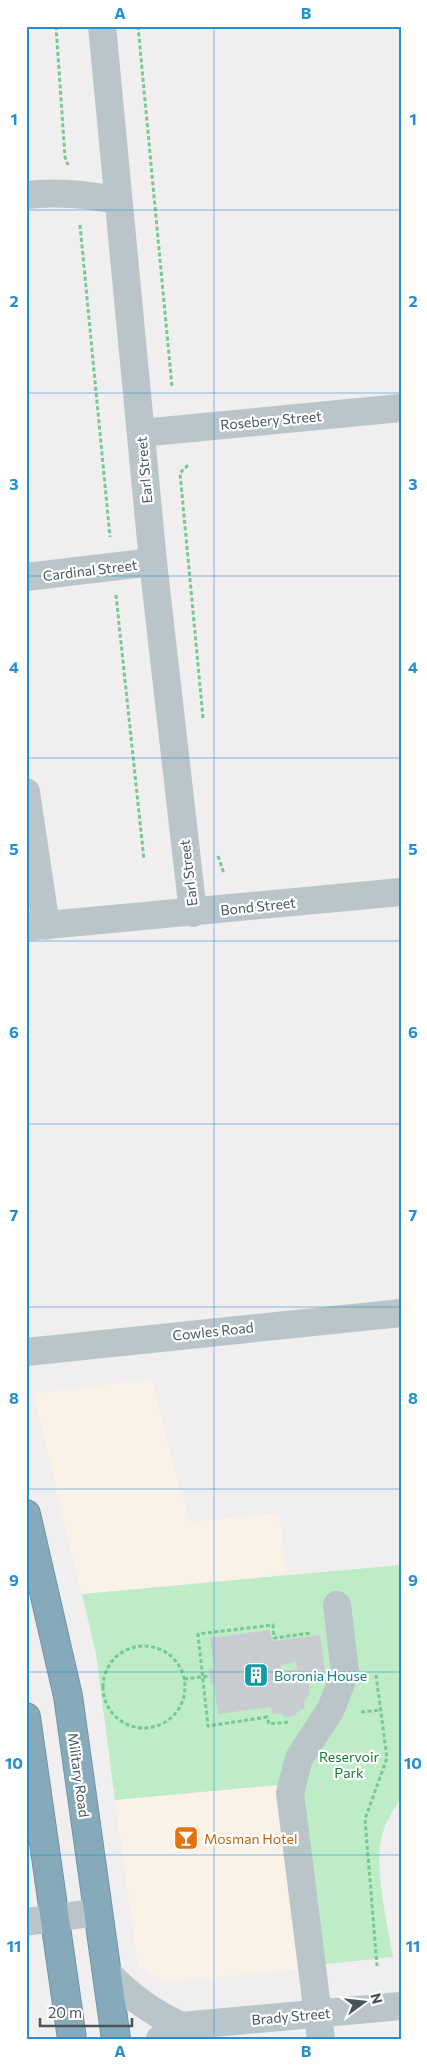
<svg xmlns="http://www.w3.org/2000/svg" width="427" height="2065" font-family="Commissioner,sans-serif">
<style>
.commercial{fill:#fbf2e7}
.green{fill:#bdecc7}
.building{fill:#c8ccd0;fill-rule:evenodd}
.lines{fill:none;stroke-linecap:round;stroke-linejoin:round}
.highway-casing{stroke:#7395a6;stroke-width:30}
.path{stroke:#77c992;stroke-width:3;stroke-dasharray:4 2.5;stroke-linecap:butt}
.minor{stroke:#bac5ca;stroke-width:28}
.highway{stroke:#87aabb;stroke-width:28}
.grid{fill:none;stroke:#238fd1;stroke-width:1;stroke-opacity:0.55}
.labels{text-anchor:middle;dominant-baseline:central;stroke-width:4.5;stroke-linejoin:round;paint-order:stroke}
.street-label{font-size:14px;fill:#47555a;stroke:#fff}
.culture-label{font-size:14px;fill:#0d838f;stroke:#fff;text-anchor:start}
.park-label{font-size:14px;fill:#1b7838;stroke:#fff}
.food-label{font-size:14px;fill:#c56008;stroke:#fff;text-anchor:start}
.neatline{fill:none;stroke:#238fd1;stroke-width:2}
.grid-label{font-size:16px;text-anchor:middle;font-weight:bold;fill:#238fd1}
</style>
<rect width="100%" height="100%" fill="#f0eeee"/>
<path class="commercial" d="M151,1379l38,143 90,-9 7,61 -204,20 -49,-200z
M283,1785l20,184 -139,13 -26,-16 -23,-166z
M26,1977l9,62h-9z"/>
<path class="green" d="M401,1565v233c-8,12 -15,23 -19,37 -9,31 6,90 11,122l-68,7 -26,-181 -184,17 -19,-146 -14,-60z"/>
<path class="building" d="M270,1630l2,11 48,-6 5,35 -23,3v5l7,5 1,10 -6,8 1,8 -5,1 -6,6 -9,1 -5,-4 -8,1 -1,-7 -53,7 -4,-30h-3l-2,-15h5l-4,-31zM296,1662l1,7 -16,2v-6z"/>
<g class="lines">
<defs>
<path id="highway" d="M26,1514l42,182 48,343
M26,1717l46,322"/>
</defs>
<use href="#highway" class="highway-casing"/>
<path class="path" d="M56,26l9,131 3,8
M138,26l34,361
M80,225l30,312
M188,465l-8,8 23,245
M116,595l28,265
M218,856l6,18
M103 1687a41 41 0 1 1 82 0a41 41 0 1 1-82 0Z
M376,1675l11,83 -22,61 12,147
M184,1679l26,-3
M361,1712l19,-2
M288,1722l-19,2 -2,-7 -59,9 -10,-92 75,-9 1,13 37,-5"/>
<path class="minor" d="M102,26l51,536 40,351
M26,195c32,-4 61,0 92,5
M141,433l260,-25
M26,577l127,-15
M26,792l20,134
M26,927l375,-35
M26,1352l375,-39
M26,1922l72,-10
M107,1973c24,24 43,38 74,53
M160,2039l21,-13 220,-20
M321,2039l-31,-246 9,-35 32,-49 14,-37 -8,-67"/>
<use href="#highway" class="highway"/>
</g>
<path class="grid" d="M214,26v2013M26,210h375M26,393h375M26,576h375M26,758h375M26,941h375M26,1124h375M26,1307h375M26,1489h375M26,1672h375M26,1855h375"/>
<defs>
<symbol id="building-square" viewBox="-11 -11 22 22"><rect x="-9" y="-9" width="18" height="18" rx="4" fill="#0f9aa8" stroke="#fff"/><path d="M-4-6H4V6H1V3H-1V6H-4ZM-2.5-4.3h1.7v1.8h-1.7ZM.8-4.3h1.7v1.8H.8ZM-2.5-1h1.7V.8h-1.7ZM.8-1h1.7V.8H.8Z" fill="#fff"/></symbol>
<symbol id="bar-square" viewBox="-11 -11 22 22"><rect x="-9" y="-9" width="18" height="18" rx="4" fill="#e8710a" stroke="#fff"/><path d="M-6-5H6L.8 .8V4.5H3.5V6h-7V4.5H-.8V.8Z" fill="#fff"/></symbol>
</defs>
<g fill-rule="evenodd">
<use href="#building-square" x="242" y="1661" width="28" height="28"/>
<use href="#bar-square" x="172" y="1824" width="28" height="28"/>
</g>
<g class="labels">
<g class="street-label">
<text transform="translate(271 420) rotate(-5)">Rosebery Street</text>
<text transform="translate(144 470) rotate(-95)">Earl Street</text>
<text transform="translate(90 570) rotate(-7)">Cardinal Street</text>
<text transform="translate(188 873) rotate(-97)">Earl Street</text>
<text transform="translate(258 906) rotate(-6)">Bond Street</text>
<text transform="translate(213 1331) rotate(-6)">Cowles Road</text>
<text transform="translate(79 1775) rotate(82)">Military Road</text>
<text transform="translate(291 2016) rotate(-5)">Brady Street</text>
</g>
<g class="culture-label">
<text x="274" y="1675">Boronia House</text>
</g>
<g class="park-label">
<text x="349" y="1756">Reservoir<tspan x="349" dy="16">Park</tspan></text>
</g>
<g class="food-label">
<text x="204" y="1838">Mosman Hotel</text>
</g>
</g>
<rect width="427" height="2065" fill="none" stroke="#ffffff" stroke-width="55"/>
<g transform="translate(364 2002) rotate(75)" stroke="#ffffff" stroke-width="4" paint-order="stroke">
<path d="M0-4L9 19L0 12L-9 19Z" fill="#47555a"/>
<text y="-8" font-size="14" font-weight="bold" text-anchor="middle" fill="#47555a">N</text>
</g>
<path d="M40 2018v8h92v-8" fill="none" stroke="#47555a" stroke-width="2.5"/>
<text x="48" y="2018" font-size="15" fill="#47555a" stroke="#ffffff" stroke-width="4" paint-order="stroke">20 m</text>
<rect x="28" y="28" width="372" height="2010" class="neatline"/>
<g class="grid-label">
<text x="120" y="19">A</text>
<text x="306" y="19">B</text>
<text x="14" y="125">1</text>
<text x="413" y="125">1</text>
<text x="14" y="307">2</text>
<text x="413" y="307">2</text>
<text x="14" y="490">3</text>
<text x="413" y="490">3</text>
<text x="14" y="673">4</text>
<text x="413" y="673">4</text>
<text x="14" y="855">5</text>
<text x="413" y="855">5</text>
<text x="14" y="1038">6</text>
<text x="413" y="1038">6</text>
<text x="14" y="1221">7</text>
<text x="413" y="1221">7</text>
<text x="14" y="1404">8</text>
<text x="413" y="1404">8</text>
<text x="14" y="1586">9</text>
<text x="413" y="1586">9</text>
<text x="14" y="1769">10</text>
<text x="413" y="1769">10</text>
<text x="14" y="1952">11</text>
<text x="413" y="1952">11</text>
<text x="120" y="2057">A</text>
<text x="306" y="2057">B</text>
</g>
</svg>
